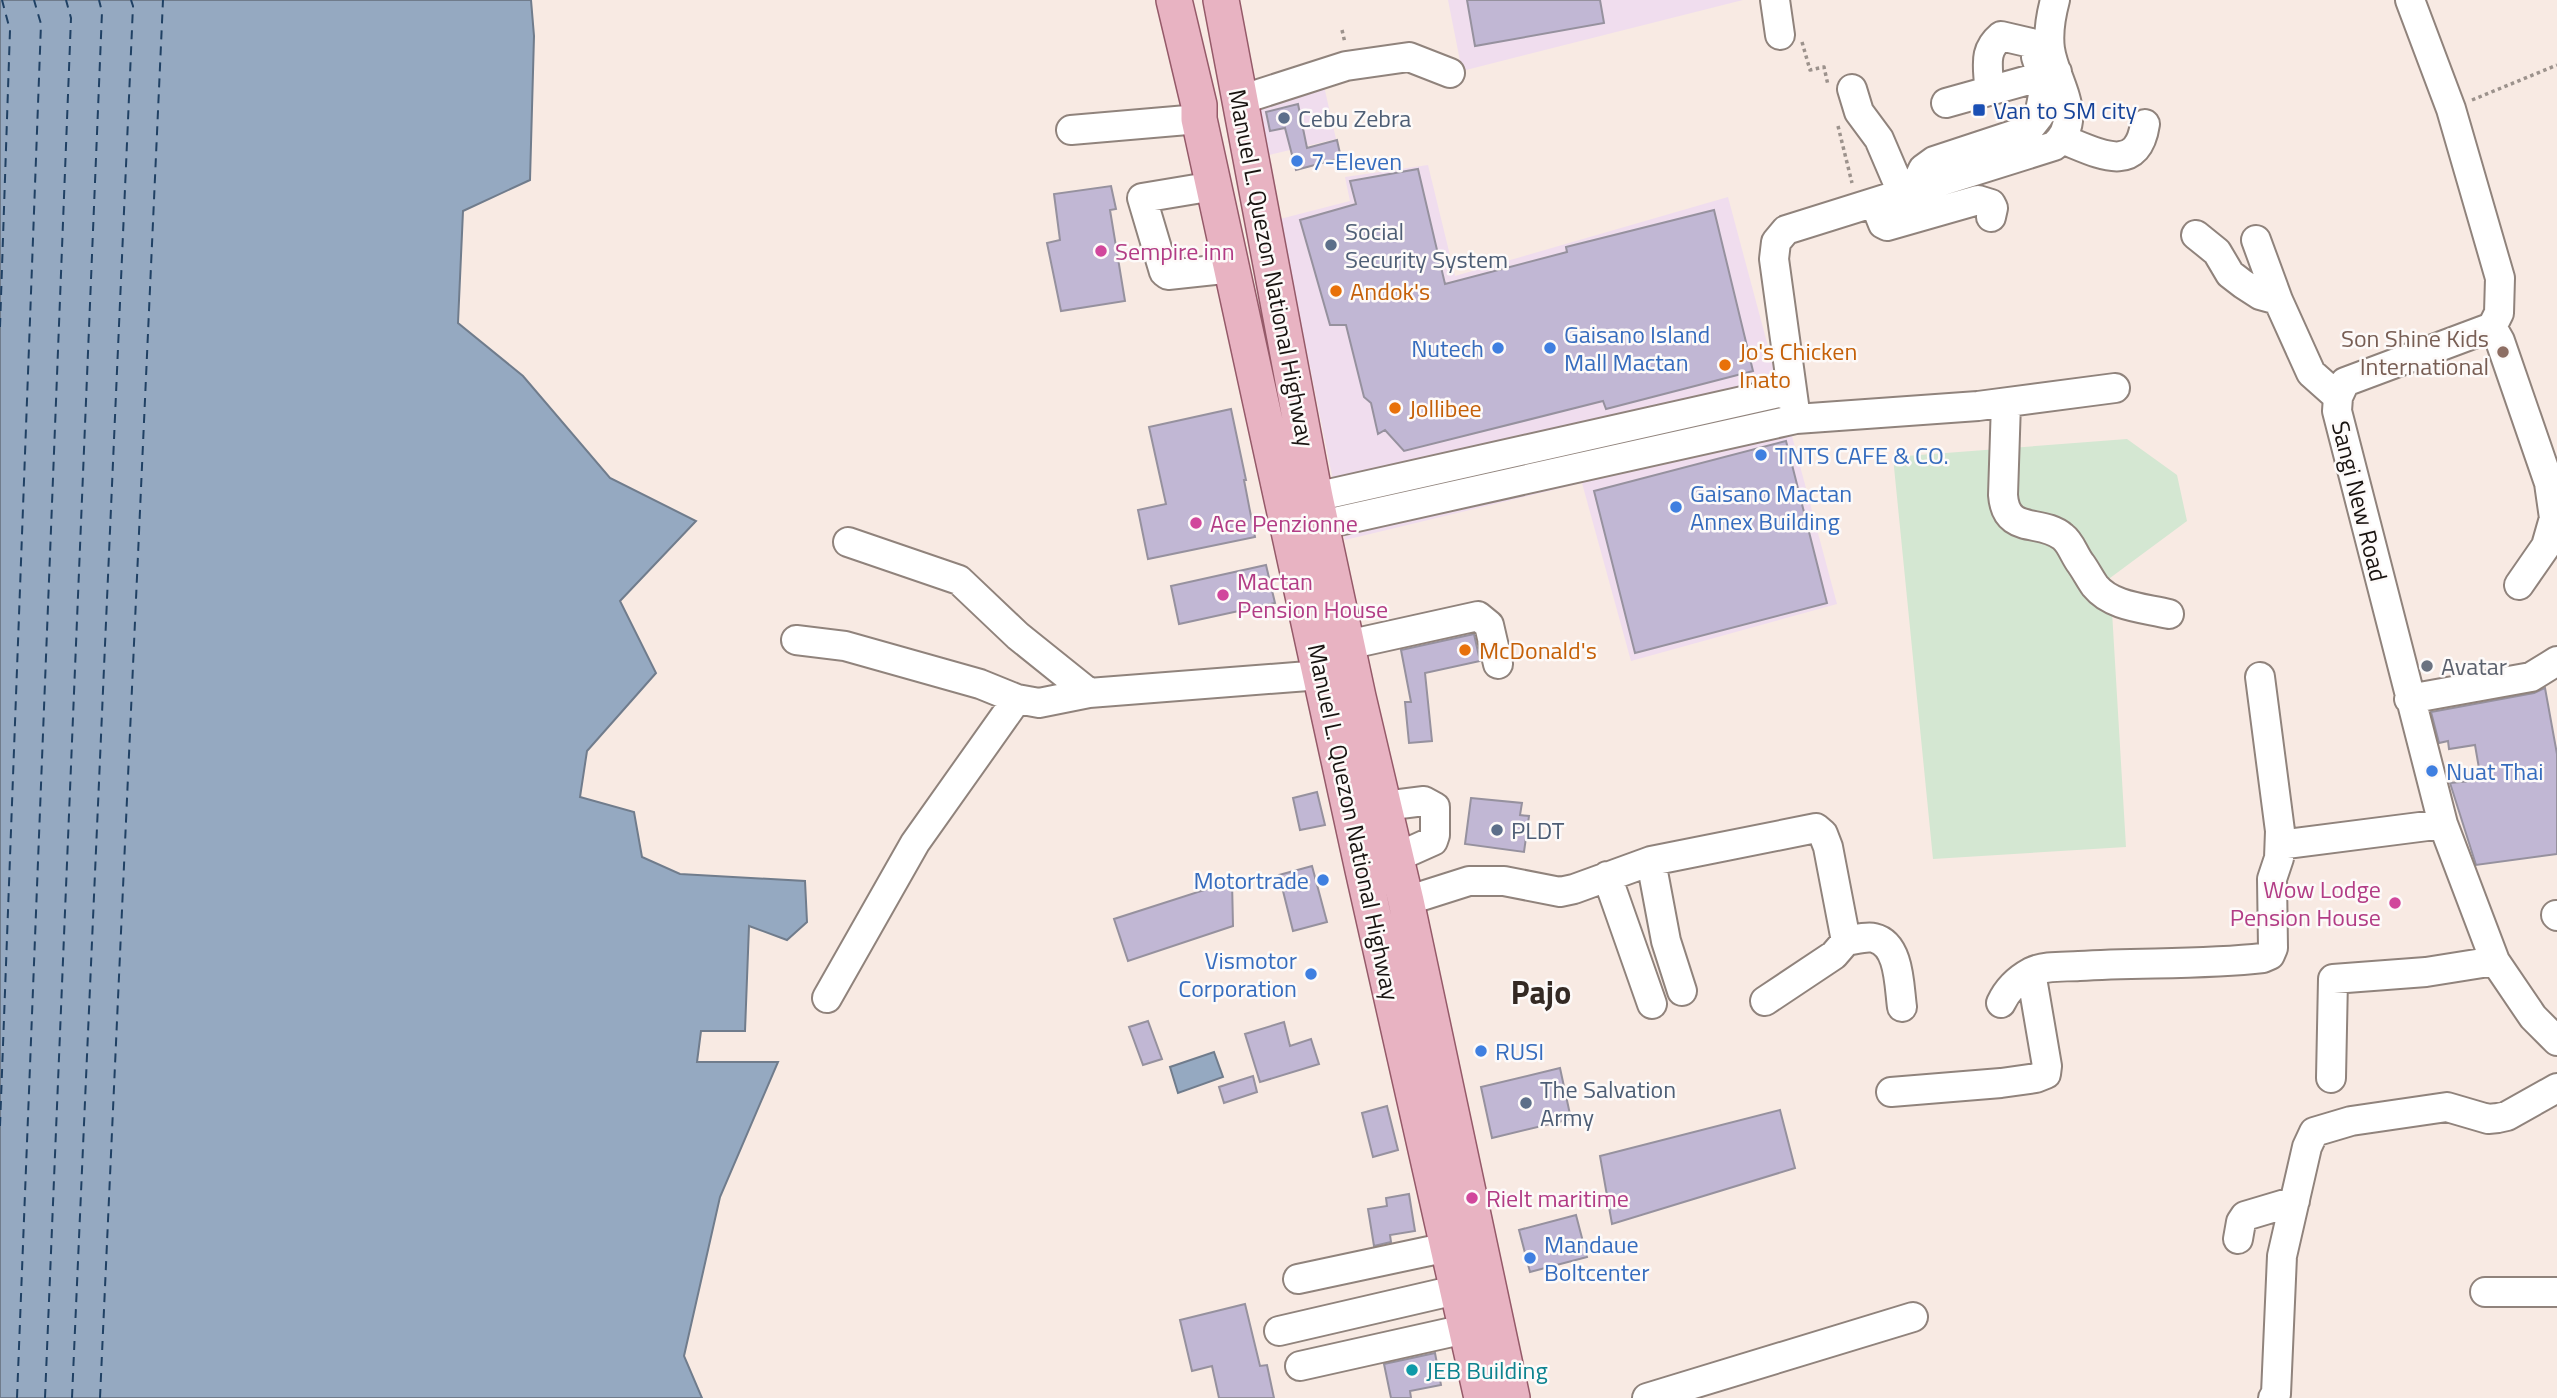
<svg xmlns="http://www.w3.org/2000/svg" width="2557" height="1398" font-family="'Titillium Web',sans-serif">
<style>
.commercial{fill:#f0ddee}
.green{fill:#d4e7d2}
.water{fill:#95a9c1;stroke:#707c8c;stroke-width:2}
.lines{fill:none;stroke-linecap:round;stroke-linejoin:round}
.ferry{stroke:#204164;stroke-width:2;stroke-dasharray:9 7;stroke-linecap:butt}
.building{fill:#c1b7d4;stroke:#96919e;stroke-width:2}
.minor-casing{stroke:#90837c;stroke-width:32}
.major-casing{stroke:#955a69;stroke-width:38}
.path{stroke:#9c928c;stroke-width:3.5;stroke-dasharray:3.5 3.5;stroke-linecap:butt}
.minor{stroke:#fff;stroke-width:28}
.major{stroke:#e8b3c2;stroke-width:35}
.transit-dot{fill:#1a4fb4;stroke:#fdfaf9;stroke-width:2.5}
.service-dot{fill:#5c6f8a;stroke:#fdfaf9;stroke-width:2.5}
.shop-dot{fill:#3f7fe0;stroke:#fdfaf9;stroke-width:2.5}
.hotel-dot{fill:#d1479c;stroke:#fdfaf9;stroke-width:2.5}
.food-dot{fill:#e8710a;stroke:#fdfaf9;stroke-width:2.5}
.education-dot{fill:#8d6e63;stroke:#fdfaf9;stroke-width:2.5}
.worship-dot{fill:#6b7280;stroke:#fdfaf9;stroke-width:2.5}
.culture-dot{fill:#0f9aa8;stroke:#fdfaf9;stroke-width:2.5}
.labels{text-anchor:middle;dominant-baseline:central;stroke-width:5;stroke-linejoin:round;paint-order:stroke}
.transit-label{font-size:24px;fill:#164399;stroke:#fdfaf9;text-anchor:start}
.service-label{font-size:24px;fill:#4e5e75;stroke:#fdfaf9;text-anchor:start}
.shop-label{font-size:24px;fill:#366cbe;stroke:#fdfaf9;text-anchor:start}
.hotel-label{font-size:24px;fill:#b23c85;stroke:#fdfaf9;text-anchor:start}
.street-label{font-size:24px;fill:#181310;stroke:#fdfaf9}
.food-label{font-size:24px;fill:#c56008;stroke:#fdfaf9;text-anchor:start}
.education-label{font-size:24px;fill:#785e54;stroke:#fdfaf9;text-anchor:end}
.worship-label{font-size:24px;fill:#5b616d;stroke:#fdfaf9;text-anchor:start}
.culture-label{font-size:24px;fill:#0d838f;stroke:#fdfaf9;text-anchor:start}
.district-label{font-size:32px;font-weight:bold;fill:#342a24;stroke:#fdfaf9}
</style>
<rect width="100%" height="100%" fill="#f8eae3"/>
<path class="commercial" d="M1448,0h295l-281,71z
M1324,86l12,53 -71,17 -13,-53z
M1428,165l27,111 273,-79 109,407 -206,57 -49,-178 -237,57 -65,-321 70,-18 -5,-24z"/>
<path class="green" d="M2127,439l50,36 10,46 -77,57 16,269 -193,12 -40,-402z"/>
<path class="water" d="M0,0h531l3,36 -4,144 -67,31 -5,112 65,53 87,102 86,43 -76,80 36,72 -69,78 -7,46 54,15 8,45 38,17 125,7 2,41 -20,18 -38,-14 -4,105h-44l-4,31h81l-58,135 -36,159 18,42h-702z
M1214,1052l9,25 -45,16 -8,-26z"/>
<g class="lines">
<path class="ferry" d="M0,327l10,-297 -8,-30
M0,1126l41,-1102 -7,-24
M17,1398l54,-1380 -5,-18
M45,1398l57,-1386 -3,-12
M72,1398l61,-1392 -2,-6
M100,1398l63,-1398"/>
</g>
<path class="building" d="M1467,0h133l4,23 -129,23z
M1298,104l9,44 30,-8 4,18 -45,12 -11,-42 -15,3 -4,-19z
M1418,169l27,115 122,-32 -1,-5 148,-37 39,161 -147,38 -3,-8 -199,50 -19,-21 -7,4 -7,-31 -7,-6 -18,-72h-16l-30,-105 56,-16 -6,-23z
M1111,186l5,23 -6,1 15,91 -64,10 -14,-68 13,-3 -6,-46z
M1231,409l15,71h-2l11,57 -107,22 -10,-49 28,-6 -17,-77z
M1786,441l41,162 -192,50 -41,-162z
M1266,565l9,38 -96,21 -8,-38z
M1474,634l6,27 -55,12 7,68 -23,2 -4,-41h6l-10,-52z
M2545,688l12,66v100l-81,11 -26,-82 31,-3 -6,-35 -26,4 -1,-8 -9,2 -8,-31 103,-19z
M1317,792l8,33 -25,5 -7,-32z
M1471,798l51,5 -2,12 9,1 -5,36 -59,-8z
M1312,866l15,56 -34,9 -14,-56z
M1232,881l1,45 -105,35 -14,-42z
M1148,1021l14,38 -19,6 -14,-38z
M1284,1022l6,24 21,-7 8,25 -59,18 -15,-48z
M1560,1068l11,51 -79,19 -11,-51z
M1253,1076l4,16 -33,11 -5,-16z
M1387,1106l11,44 -25,7 -11,-44z
M1780,1110l15,58 -183,56 -12,-68z
M1409,1194l6,37 -25,4 1,7 -17,4 -6,-37 19,-3 -1,-8z
M1576,1215l11,42 -57,15 -11,-42z
M1245,1304l15,62 7,-1 7,33h-55l-7,-32 -20,5 -12,-51z
M1435,1353l6,32 -31,6 1,7h-20l-7,-34z"/>
<g class="lines">
<defs>
<path id="minor" d="M1775,0l5,35
M2410,0l41,109 49,169 -1,35 -7,14 -147,55 -7,15 -1,14 106,413 52,137 38,56 24,24
M1852,89l7,23 20,27 24,56
M1989,90c0,-23 -7,-38 12,-54l30,7
M1240,100l106,-34 63,-9 41,16
M1946,103l111,-31
M1071,130l128,-11
M2062,139c34,13 75,38 83,-15
M1214,186l-72,12 22,74 4,3 65,-7
M1921,188l-3,-8 5,-11 11,-8 94,-31 11,-14 6,-31 -9,-28
M1875,204l8,20 4,2 91,-26 13,4 2,4 -2,9
M2196,235l21,17 13,22 13,10 17,11 18,5
M2256,240l22,60 33,73 27,24
M2492,327l8,14 49,142 5,35 -8,28 -27,39
M2006,403l-3,92c3,41 38,23 60,42 8,6 11,18 18,27 5,7 9,15 14,22 17,21 50,22 74,28
M1796,419l-22,-160 2,-17 10,-12 268,-84c32,-28 1,-63 -4,-97 -2,-15 1,-34 5,-49
M1315,497l477,-107
M1321,525l475,-106 182,-13 137,-18
M848,542l111,38 59,56 71,57
M796,640l49,6 135,38 37,15 22,4 50,-10 232,-18
M1347,645l131,-29 11,9 9,39
M2409,699l122,-22 26,-16
M1384,806l40,-5 11,6v28l-2,6 -38,17
M2280,845l163,-21
M1651,861l15,80 16,50
M1607,876l45,128
M1406,901l63,-20h35l56,11 14,-3 77,-28 165,-33 7,6 5,13 18,94
M2556,915l1,1
M827,998l88,-155 102,-144
M1765,1001l69,-46 12,-14c8,-1 20,-5 28,-3 26,6 25,48 28,69
M2001,1003c6,-13 17,-24 30,-31 14,-7 33,-5 48,-6 61,-4 123,-1 184,-8l7,-3 3,-7 -1,-69 7,-21 1,-27 -20,-154
M2331,1078l2,-99 93,-7 69,-11
M1891,1092l110,-9 35,-5 10,-4 1,-8 -16,-94
M2238,1239l3,-17 4,-6 50,-15
M1298,1279l136,-29
M2485,1292h72
M1279,1331l164,-38
M1300,1366l152,-34
M1647,1398l266,-81
M2273,1398l3,-4 6,-138 25,-109 7,-15 37,-11 96,-14 41,12 10,-1 9,-2 50,-28"/>
<path id="major" d="M1174,0l25,105v14l164,751 119,528
M1221,0l94,497 43,200 48,204 106,497"/>
</defs>
<use href="#minor" class="minor-casing"/>
<use href="#major" class="major-casing"/>
<path class="path" d="M1342,30l3,13
M1802,42l8,28 14,-3 4,18
M2472,100l85,-35
M1838,126l14,57"/>
<use href="#minor" class="minor"/>
<use href="#major" class="major"/>
</g>
<rect class="transit-dot" x="1972" y="103" width="14" height="14" rx="3.5"/>
<g class="service-dot">
<circle cx="1284" cy="118" r="7"/>
<circle cx="1331" cy="245" r="7"/>
<circle cx="1497" cy="830" r="7"/>
<circle cx="1526" cy="1103" r="7"/>
</g>
<g class="shop-dot">
<circle cx="1297" cy="161" r="7"/>
<circle cx="1498" cy="348" r="7"/>
<circle cx="1550" cy="348" r="7"/>
<circle cx="1761" cy="455" r="7"/>
<circle cx="1676" cy="507" r="7"/>
<circle cx="2432" cy="771" r="7"/>
<circle cx="1323" cy="880" r="7"/>
<circle cx="1311" cy="974" r="7"/>
<circle cx="1481" cy="1051" r="7"/>
<circle cx="1530" cy="1258" r="7"/>
</g>
<g class="hotel-dot">
<circle cx="1101" cy="251" r="7"/>
<circle cx="1196" cy="523" r="7"/>
<circle cx="1223" cy="595" r="7"/>
<circle cx="2395" cy="903" r="7"/>
<circle cx="1472" cy="1198" r="7"/>
</g>
<g class="food-dot">
<circle cx="1336" cy="291" r="7"/>
<circle cx="1725" cy="365" r="7"/>
<circle cx="1395" cy="408" r="7"/>
<circle cx="1465" cy="650" r="7"/>
</g>
<circle class="education-dot" cx="2503" cy="352" r="7"/>
<circle class="worship-dot" cx="2427" cy="666" r="7"/>
<circle class="culture-dot" cx="1412" cy="1370" r="7"/>
<g class="labels">
<g class="transit-label">
<text x="1993" y="110">Van to SM city</text>
</g>
<g class="service-label">
<text x="1298" y="118">Cebu Zebra</text>
<text x="1345" y="231">Social<tspan x="1345" dy="28">Security System</tspan></text>
<text x="1511" y="830">PLDT</text>
<text x="1540" y="1089">The Salvation<tspan x="1540" dy="28">Army</tspan></text>
</g>
<g class="shop-label">
<text x="1311" y="161">7-Eleven</text>
<text x="1564" y="334">Gaisano Island<tspan x="1564" dy="28">Mall Mactan</tspan></text>
<text x="1484" y="348" text-anchor="end">Nutech</text>
<text x="1775" y="455">TNTS CAFE &amp; CO.</text>
<text x="1690" y="493">Gaisano Mactan<tspan x="1690" dy="28">Annex Building</tspan></text>
<text x="2446" y="771">Nuat Thai</text>
<text x="1309" y="880" text-anchor="end">Motortrade</text>
<text x="1297" y="960" text-anchor="end">Vismotor<tspan x="1297" dy="28">Corporation</tspan></text>
<text x="1495" y="1051">RUSI</text>
<text x="1544" y="1244">Mandaue<tspan x="1544" dy="28">Boltcenter</tspan></text>
</g>
<g class="hotel-label">
<text x="1115" y="251">Sempire inn</text>
<text x="1210" y="523">Ace Penzionne</text>
<text x="1237" y="581">Mactan<tspan x="1237" dy="28">Pension House</tspan></text>
<text x="2381" y="889" text-anchor="end">Wow Lodge<tspan x="2381" dy="28">Pension House</tspan></text>
<text x="1486" y="1198">Rielt maritime</text>
</g>
<g class="street-label">
<text transform="translate(1272 268) rotate(79)">Manuel L. Quezon National Highway</text>
<text transform="translate(2360 501) rotate(76)">Sangi New Road</text>
<text transform="translate(1354 822) rotate(78)">Manuel L. Quezon National Highway</text>
</g>
<g class="food-label">
<text x="1350" y="291">Andok's</text>
<text x="1739" y="351">Jo's Chicken<tspan x="1739" dy="28">Inato</tspan></text>
<text x="1409" y="408">Jollibee</text>
<text x="1479" y="650">McDonald's</text>
</g>
<g class="education-label">
<text x="2489" y="338">Son Shine Kids<tspan x="2489" dy="28">International</tspan></text>
</g>
<g class="worship-label">
<text x="2441" y="666">Avatar</text>
</g>
<g class="culture-label">
<text x="1426" y="1370">JEB Building</text>
</g>
<g class="district-label">
<text x="1541" y="992">Pajo</text>
</g>
</g>
</svg>
